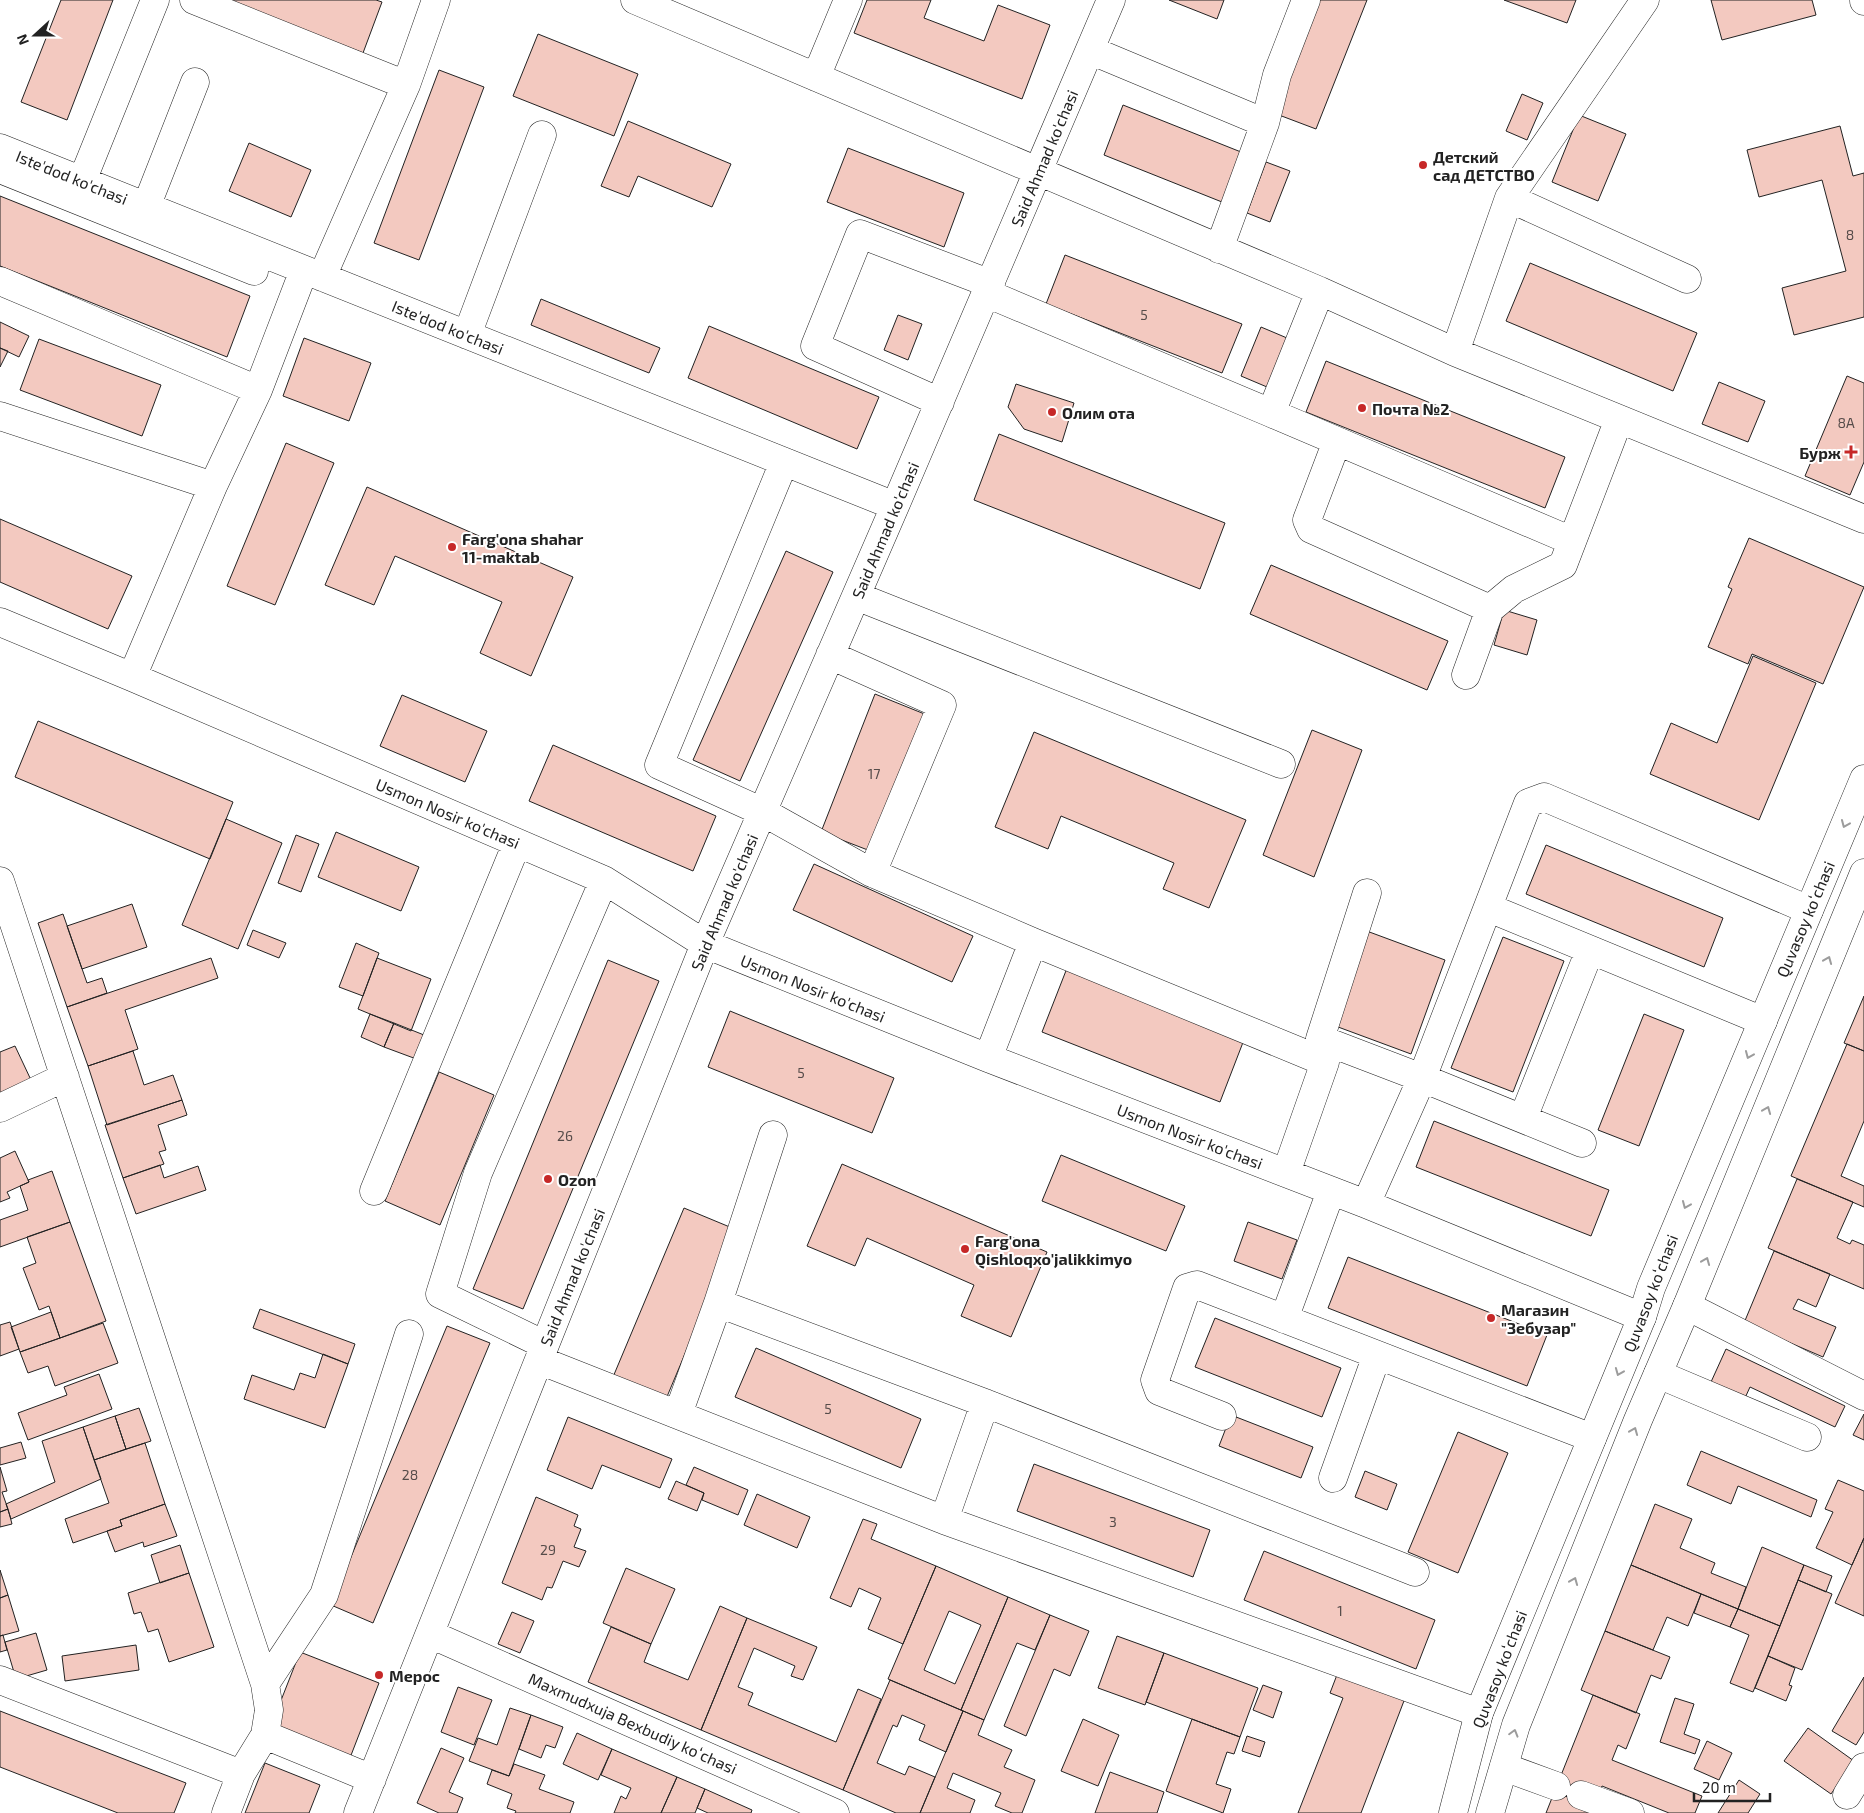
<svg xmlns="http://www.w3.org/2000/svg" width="1864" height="1813" font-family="'Exo 2',sans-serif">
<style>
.building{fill:#f3c9c0;stroke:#222;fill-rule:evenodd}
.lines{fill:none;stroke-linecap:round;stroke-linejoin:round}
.minor-casing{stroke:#222;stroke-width:29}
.major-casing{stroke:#222;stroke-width:29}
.minor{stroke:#fff;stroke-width:28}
.major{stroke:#fff;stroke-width:28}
.oneway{stroke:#9c9c9c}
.poi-dot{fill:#c62828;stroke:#fff;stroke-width:2}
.labels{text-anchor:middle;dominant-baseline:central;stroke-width:4;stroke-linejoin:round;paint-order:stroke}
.number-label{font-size:14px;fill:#564c4a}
.poi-label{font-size:16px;font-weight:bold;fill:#222;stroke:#fff;text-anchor:start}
.street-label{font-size:16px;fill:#222;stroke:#fff}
</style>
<rect width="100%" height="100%" fill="#fff"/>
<path class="building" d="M61,0h52l-46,120 -46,-18z
M226,0h150l6,2 -19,51z
M867,0h64l-7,18 60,23 14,-36 52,20 -28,74 -168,-66z
M1169,0h55l-7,19z
M1316,0h51l-51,129 -45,-17z
M1504,0h72l-9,23z
M1711,0h101l4,15 -94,25z
M538,34l100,40 -24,62 -101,-40z
M439,70l45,17 -65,173 -45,-17z
M1522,94l21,9 -16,37 -21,-9z
M1123,105l118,47 -19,50 -118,-47z
M1579,115l47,19 -28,67 -46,-19z
M628,121l103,43 -19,43 -74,-31 -9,21 -28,-11z
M1840,126l13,50 11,-3v144l-70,18 -12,-47 64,-17 -24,-91 -63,17 -12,-47z
M249,143l62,27 -20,47 -62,-26z
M848,148l116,45 -20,54 -117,-45z
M1266,162l24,9 -20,51 -23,-9z
M0,196l250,100 -23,61 -227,-91z
M1065,255l177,69 -20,49 -176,-69z
M1530,263l167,70 -24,58 -167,-70z
M541,299l119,49 -11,25 -118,-48z
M898,315l24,9 -14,36 -24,-10z
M0,322l29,14 -10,21 -19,-9z
M709,326l170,71 -22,52 -169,-71z
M1261,327l26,11 -20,49 -26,-11z
M304,338l67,25 -22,58 -66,-25z
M39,339l122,46 -19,51 -122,-46z
M0,348l8,3 -8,16z
M1326,361l239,96 -20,51 -239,-96z
M1847,376l17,7v79l-14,33 -45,-19z
M1719,382l46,19 -17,41 -46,-18z
M1016,384l58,19 -12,39 -38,-13 -16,-22z
M999,434l226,89 -25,66 -226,-89z
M286,443l48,20 -59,142 -48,-19z
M367,487l206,90 -42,99 -51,-23 22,-51 -107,-46 -21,49 -49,-20z
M0,519l132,57 -24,53 -108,-47z
M1749,538l115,49 -41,97 -71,-30 -4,10 -40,-17 24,-58 -4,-2z
M786,551l47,21 -93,209 -47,-21z
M1271,565l177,76 -21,49 -177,-76z
M1504,610l33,10 -10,35 -33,-10z
M1753,656l63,27 -57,137 -109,-46 21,-51 46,20z
M875,694l52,21 -54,137 -52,-20z
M402,695l85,36 -22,51 -85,-36z
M38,721l195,81 -23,57 -195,-82z
M1312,730l50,20 -48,127 -51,-22z
M1034,732l212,88 -37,88 -46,-19 11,-26 -113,-47 -13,33 -53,-22z
M553,745l163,71 -23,55 -164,-70z
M226,819l56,24 -44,106 -56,-24z
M336,832l83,35 -18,44 -83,-34z
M296,835l23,9 -18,48 -23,-9z
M1546,845l177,73 -19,49 -178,-73z
M814,864l159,72 -21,46 -159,-72z
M132,904l15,43 -65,22 -15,-43z
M63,914l24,69 15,-5 5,15 -40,14 -29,-84z
M253,930l33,13 -7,15 -32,-13z
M1364,930l81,30 -34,94 -81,-30z
M1503,937l61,24 -51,131 -62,-24z
M356,943l23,10 -16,43 -24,-9z
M211,958l7,20 -93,32 13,39 -50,17 -21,-59z
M377,958l54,21 -20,52 -53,-22z
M608,960l51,21 -136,328 -50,-20z
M1069,963l178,69 -27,70 -178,-70z
M1864,996v55l-20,-8z
M730,1011l164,67 -22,55 -164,-66z
M370,1014l24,9 -10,24 -23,-10z
M1644,1014l40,16 -45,116 -41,-16z
M394,1023l35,14 -10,23 -35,-13z
M1847,1044l17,7v70l-23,55 23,10v21l-73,-31z
M15,1046l16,34 -31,15v-43z
M133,1051l11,34 29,-10 9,25 -75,25 -19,-59z
M439,1072l55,23 -54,130 -55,-24z
M182,1100l5,15 -29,10 8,25 -7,2 5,12 -41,14 -18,-53z
M1434,1121l175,69 -18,46 -175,-69z
M15,1151l14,31 -22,10 3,6 -10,4v-44z
M1061,1155l124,51 -19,45 -124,-50z
M842,1164l205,88 -36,85 -50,-21 13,-31 -107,-47 -12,28 -48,-20z
M160,1165l4,13 34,-12 8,24 -70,24 -13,-36z
M52,1171l18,51 -70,25v-27l28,-10 -8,-24 9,-4 -1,-2z
M1797,1179l56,23 -16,36 13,6 2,-4 12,5v44l-96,-41z
M684,1208l53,22 -71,169 -53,-22z
M70,1222l36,99 -46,17 -11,-32 -10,4 -16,-42 13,-5 -9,-26z
M1248,1222l49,18 -15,39 -48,-18z
M1774,1251l56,23 -14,33 -18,-8 -5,10 43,18 -13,30 -79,-34z
M1348,1257l199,78 -20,51 -199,-78z
M260,1309l95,35 -7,20 -95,-36z
M51,1312l9,26 -40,14 -9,-25z
M1215,1318l126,50 -19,49 -127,-50z
M10,1322l9,27 -19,7v-31z
M103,1323l15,40 -63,23 -7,-20 -20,7 -8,-21z
M447,1326l43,17 -117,280 -42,-18z
M756,1348l165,71 -20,49 -166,-71z
M1726,1349l119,57 -10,21 -85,-40 -5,11 -34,-16z
M323,1354l25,10 -23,64 -81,-29 8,-24 42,15 6,-17 15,5z
M99,1374l13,35 -84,31 -10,-27 49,-18 -3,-8z
M139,1408l12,33 -25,8 -11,-33z
M1864,1414v26l-11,-5z
M1231,1415l82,32 -12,31 -82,-32z
M115,1416l11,33 -32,11 -11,-33z
M568,1417l104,42 -12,29 -58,-23 -10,24 -45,-19z
M83,1427l18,52 -90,40 -5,-15 49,-22 -13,-41z
M1458,1432l50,21 -50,120 -50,-21z
M21,1442l5,16 -26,7v-17z
M145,1443l20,61 -45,16 2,6 -49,17 -8,-24 44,-16 -15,-43z
M1701,1451l116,49 -6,17 -73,-31 -7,18 -44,-19z
M1034,1464l176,66 -17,47 -176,-66z
M0,1467l7,24 -5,1 6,17 -8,3z
M694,1467l54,23 -10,25 -36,-15 2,-7 -18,-8z
M1365,1471l32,13 -10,26 -32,-13z
M1838,1480l26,11v47l-12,27 -36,-17 17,-36 -8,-3z
M676,1481l28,12 -7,18 -29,-12z
M757,1494l53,23 -13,31 -53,-23z
M536,1497l42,18 -4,11 7,3 -7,18 12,4 -7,16 -16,-6 -11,27 -5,-1 -5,13 -40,-17z
M165,1504l12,32 -33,11 -1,-5 -28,10 -8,-21 15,-5 -2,-6z
M1655,1504l37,15 -12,29 35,15 -4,10 35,14 -8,22 -107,-44z
M8,1509l4,15 -12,3v-15z
M863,1519l14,5 -6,15 65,27 -33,78 -35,-15 13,-31 -22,-10 -8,19 -21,-9z
M1864,1538v78l-29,-13z
M180,1545l9,28 -29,10 -9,-28z
M1762,1547l42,18 -24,61 -42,-17z
M1264,1551l171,69 -19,49 -172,-69z
M1631,1565l70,29 -13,32 -21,-9 -14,33 -48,-19z
M1804,1565l28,11 -6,16 -28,-12z
M936,1566l72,31 -47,113 -73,-31zM949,1611l32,14 -26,59 -31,-14z
M626,1568l49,21 -24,55 -48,-21z
M0,1570l8,25 -8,3z
M189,1573l25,74 -45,15 -11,-33 -10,3 -7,-20 -7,2 -6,-21z
M1798,1580l34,14 -30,76 -34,-14z
M1701,1594l37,15 -8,18 -36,-14z
M8,1595l11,36 -19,5v-38z
M1008,1597l42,18 -15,35 -18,-7 -33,77 -23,-10z
M720,1606l27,12 -46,112 -113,-48 23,-55 40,17 -7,18 44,18z
M1738,1609l42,17 -27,66 -23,-9 19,-48 -19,-8z
M512,1612l22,9 -14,32 -22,-9z
M1050,1615l39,16 -19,45 -16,-7 -28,67 -22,-10z
M747,1618l70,29 -14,33 -12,-4 4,-10 -41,-18 -16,39 15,6 -5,12 88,37 22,-53 23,10 -38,91 -142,-60z
M1605,1631l65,26 -9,22 -10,-4 -15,38 -55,-23z
M36,1633l11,37 -31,9 -11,-37z
M3,1635l4,15 -7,2v-16z
M1117,1636l47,17 -19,52 -47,-17z
M136,1645l3,25 -74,11 -3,-25z
M300,1652l79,31 -31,80 -79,-32z
M1164,1653l94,35 -18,49 -94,-35z
M1768,1656l27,12 -6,17 3,1 -6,15 -31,-13z
M1340,1667l67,26 -46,120h-63l45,-115 -13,-5z
M1864,1677v55l-8,13 -24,-14z
M890,1680l73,31 -17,41 -27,-12 6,-15 -23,-10 -5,12 -4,-2 -16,38 28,12 4,-9 26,11 -15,36h-24l-53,-23z
M1263,1685l19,7 -9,26 -20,-8z
M458,1687l34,13 -18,45 -33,-13z
M1593,1695l47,19 -14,35 -8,-4 -6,15 90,36 -7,17h-26l-67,-27 -2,4 2,23h-56z
M1675,1698l19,6 -10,30 16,6 -5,14 -35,-12z
M510,1708l21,7 -22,61 -40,-15 9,-23 19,7z
M0,1711l186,72 -12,30h-56l-118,-46z
M963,1711l21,9 -6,15 34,15 -8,17 31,13 -13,33h-10l-17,-7 6,-13 -48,-20 -6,15 28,12 -5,13h-50z
M531,1715l32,12 -8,21 -9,-3 -5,13 -22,-9z
M1083,1719l36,16 -21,51 -37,-15z
M1192,1719l48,18 -6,17 -7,-2 -11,32 15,5 -8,24 -57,-22z
M1808,1728l46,33 -23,33 -47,-33z
M577,1733l35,16 -14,31 -35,-16z
M1247,1736l18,6 -5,15 -18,-6z
M1707,1741l25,12 -13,27 -25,-11z
M441,1748l23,10 -15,34 14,6 -6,15h-18l-22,-10z
M612,1749l65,28 -16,36h-47l7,-17 5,3 5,-11 -30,-13z
M265,1763l55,22 -11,28h-64z
M514,1764l31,11 -6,14 35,13 -4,11h-55l1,-2 -9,-3 5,-14 -25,-10 5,-14 17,6z
M1110,1772l54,20 -7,21h-62z
M677,1777l28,12 -10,24h-34z
M1739,1780l21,14 -12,19h-30z
M705,1789l47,21 -1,3h-43l-11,-5z"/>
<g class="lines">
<defs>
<path id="minor" d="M194,0l212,85
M635,0l685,291 135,61 409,167
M1864,0v1
M1090,50l175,73 12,-48 29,-75
M816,77l32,-77
M0,148l895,358
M0,169l254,102
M82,181l73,-181
M1509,198l178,81
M146,207l49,-125
M1219,249l46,-126
M322,277l84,-192 30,-85
M0,281l258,109
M986,293l285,120 49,-122
M467,335l75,-200
M1455,352l54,-154 136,-198
M940,402l-125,-56 45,-112 131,50
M1271,413l301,128
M0,416l213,70
M1337,441l-30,79 4,9 179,80
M784,462l-125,303 104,47 109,61 70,-168 -112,-50
M856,596l425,168
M0,622l132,55 472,203 101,64 283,114 378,146 276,113
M1466,675l24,-66 24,-20 49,-24 56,-146
M132,677l81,-191 45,-96 46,-120
M872,873l161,69 292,120 -39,111
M0,881l265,803 4,26 -4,25 -24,39 -15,39
M1489,908l274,113
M1320,1039l102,39 160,65
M1324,1056l-4,-17 47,-146
M988,1058l45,-116
M0,1108l65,-31
M1523,1118l67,-168
M374,1191l143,-348
M1366,1204l56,-126 106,-275 16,-6 265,113
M718,1303l55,-168
M1687,1306l177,90
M1284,1319l47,-128
M545,1345l-105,-51 38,-121 126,-293
M539,1360l405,160 535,193
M1658,1374l149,63
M678,1414l40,-111 267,100 430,169
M1222,1416l-63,-25 -4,-11 32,-92 10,-3 395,153
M1333,1478l44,-123
M944,1520l41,-117
M430,1634l405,179
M0,1680l241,94
M265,1684l59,-89 85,-261
M265,1735l107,44
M1504,1767l52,19
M1581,1795l49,18
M1847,1795l17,-28
M358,1813l347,-869 190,-438 216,-506"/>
<path id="major" d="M1453,1813l26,-100 163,-396 9,-29 213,-509
M1490,1813l26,-88 122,-305 49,-114 177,-433"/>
</defs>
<use href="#minor" class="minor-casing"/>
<use href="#major" class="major-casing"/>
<use href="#minor" class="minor"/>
<use href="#major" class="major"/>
</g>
<defs><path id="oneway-chevron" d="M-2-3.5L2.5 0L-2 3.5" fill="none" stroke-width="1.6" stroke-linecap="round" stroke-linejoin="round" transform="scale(1.25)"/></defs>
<g class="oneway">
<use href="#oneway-chevron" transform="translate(1845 824) rotate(113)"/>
<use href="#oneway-chevron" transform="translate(1828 960) rotate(-68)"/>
<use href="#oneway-chevron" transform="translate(1749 1055) rotate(113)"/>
<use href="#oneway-chevron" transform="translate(1767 1110) rotate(-68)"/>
<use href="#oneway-chevron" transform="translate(1686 1205) rotate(113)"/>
<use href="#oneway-chevron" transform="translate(1706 1261) rotate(-68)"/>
<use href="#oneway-chevron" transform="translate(1619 1372) rotate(112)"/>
<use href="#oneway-chevron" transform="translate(1634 1431) rotate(-68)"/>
<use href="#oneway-chevron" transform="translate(1574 1581) rotate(-68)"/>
<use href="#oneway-chevron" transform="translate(1514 1733) rotate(-74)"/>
</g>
<g class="poi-dot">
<circle cx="1423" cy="165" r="5"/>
<circle cx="1362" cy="408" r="5"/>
<circle cx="1052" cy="412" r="5"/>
<path d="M1848.5 444.5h5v5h5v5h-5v5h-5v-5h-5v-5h5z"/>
<circle cx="452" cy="547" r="5"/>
<circle cx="548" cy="1179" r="5"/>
<circle cx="965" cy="1249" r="5"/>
<circle cx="1491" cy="1318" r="5"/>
<circle cx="379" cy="1675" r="5"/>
</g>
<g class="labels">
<g class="number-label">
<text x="1850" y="234">8</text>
<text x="1144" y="314">5</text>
<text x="1846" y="422">8А</text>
<text x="874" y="773">17</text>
<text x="801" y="1072">5</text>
<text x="565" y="1135">26</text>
<text x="828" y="1408">5</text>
<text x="410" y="1474">28</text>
<text x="1113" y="1521">3</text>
<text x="548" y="1549">29</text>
<text x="1340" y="1610">1</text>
</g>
<g class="poi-label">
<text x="1433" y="156">Детский<tspan x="1433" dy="18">сад ДЕТСТВО</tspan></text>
<text x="1372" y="408">Почта №2</text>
<text x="1062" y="412">Олим ота</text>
<text x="1841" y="452" text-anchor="end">Бурж</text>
<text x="462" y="538">Farg'ona shahar<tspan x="462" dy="18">11-maktab</tspan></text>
<text x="558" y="1179">Ozon</text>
<text x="975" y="1240">Farg'ona<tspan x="975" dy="18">Qishloqxo'jalikkimyo</tspan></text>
<text x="1501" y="1309">Магазин<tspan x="1501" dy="18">"Зебузар"</tspan></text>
<text x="389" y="1675">Мерос</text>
</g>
<g class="street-label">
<text transform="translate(1044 158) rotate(-67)">Said Ahmad ko'chasi</text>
<text transform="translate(72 177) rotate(22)">Iste'dod ko'chasi</text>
<text transform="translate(448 327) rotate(22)">Iste'dod ko'chasi</text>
<text transform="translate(885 530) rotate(-67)">Said Ahmad ko'chasi</text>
<text transform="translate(448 813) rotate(23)">Usmon Nosir ko'chasi</text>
<text transform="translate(724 902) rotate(-67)">Said Ahmad ko'chasi</text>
<text transform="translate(1805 919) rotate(-67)">Quvasoy koʻchasi</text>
<text transform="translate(813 988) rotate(22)">Usmon Nosir ko'chasi</text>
<text transform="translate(1190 1136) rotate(21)">Usmon Nosir ko'chasi</text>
<text transform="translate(572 1277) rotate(-68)">Said Ahmad ko'chasi</text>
<text transform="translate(1650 1293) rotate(-69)">Quvasoy koʻchasi</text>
<text transform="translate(1499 1669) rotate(-69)">Quvasoy koʻchasi</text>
<text transform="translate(633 1723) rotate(24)">Maxmudxuja Bexbudiy koʻchasi</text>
</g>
</g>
<g transform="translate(35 35) rotate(249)" stroke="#ffffff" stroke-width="4" paint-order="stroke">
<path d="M0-4L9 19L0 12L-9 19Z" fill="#222222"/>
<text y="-8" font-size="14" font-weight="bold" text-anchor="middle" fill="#222222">N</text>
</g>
<path d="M1694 1793v8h76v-8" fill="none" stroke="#222222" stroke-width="2.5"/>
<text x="1702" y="1793" font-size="15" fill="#222222" stroke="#ffffff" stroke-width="4" paint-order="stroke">20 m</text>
</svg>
